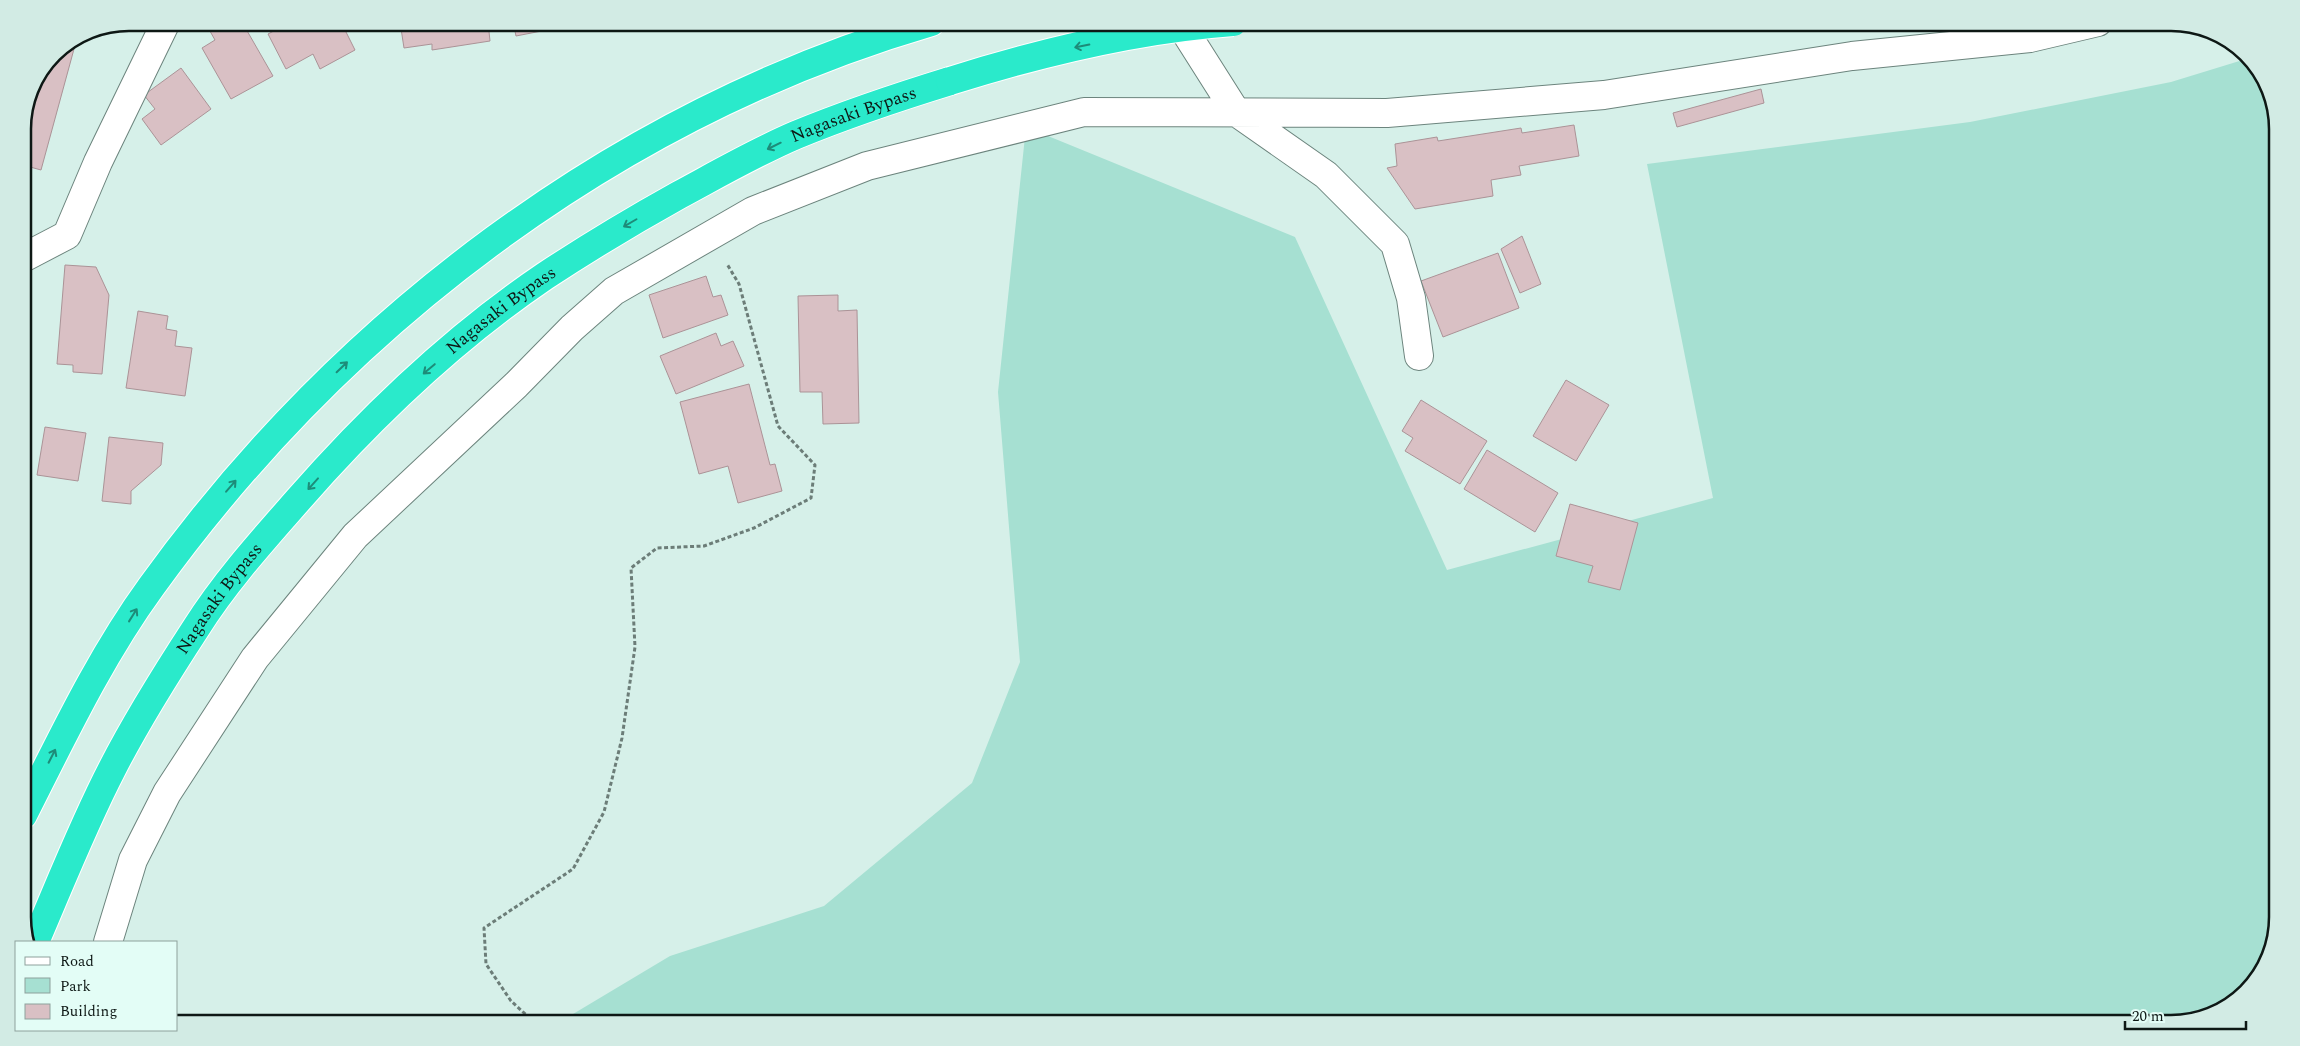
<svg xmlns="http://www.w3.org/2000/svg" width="2300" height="1046" font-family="Spectral,serif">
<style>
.green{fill:#a6e0d2}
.building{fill:#d9c0c4;stroke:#ab9397}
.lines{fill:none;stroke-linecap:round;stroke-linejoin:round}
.minor-casing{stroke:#6c847d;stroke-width:30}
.highway-casing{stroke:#fff;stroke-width:30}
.path{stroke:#6c7d78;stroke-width:3;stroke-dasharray:4 2.5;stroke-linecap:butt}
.minor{stroke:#fff;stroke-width:28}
.highway{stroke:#2aeacb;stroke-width:28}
.highway-bridge-casing{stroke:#fff;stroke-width:30;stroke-linecap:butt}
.highway-bridge{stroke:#2aeacb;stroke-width:28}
.oneway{stroke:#1d8c79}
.labels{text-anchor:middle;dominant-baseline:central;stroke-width:5;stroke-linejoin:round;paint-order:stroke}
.street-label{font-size:18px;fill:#0e1815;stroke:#e3fdf6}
.rim{fill:none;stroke:#0e1815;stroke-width:2.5}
</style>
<rect width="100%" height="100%" fill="#d6f0e9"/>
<path class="green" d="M2246,59l13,11 18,53v793l-8,42 -39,48 -59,17h-1613l112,-67 154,-50 148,-123 48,-121 -22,-270 28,-265 269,110 152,333 266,-72 -66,-334 323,-42 201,-40z"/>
<path class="building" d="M209,22h33l31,54 -42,23 -29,-51 13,-8 -9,-16z
M291,22h50l14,28 -35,19 -7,-15 -27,15 -18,-35z
M400,22h88l2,19 -58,9v-6l-28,4z
M513,22h43l1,6 -41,8z
M77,38l-36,132 -18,-5v-42l8,-35 23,-34z
M181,68l30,41 -50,36 -19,-26 13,-10 -11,-14z
M1761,89l3,14 -87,24 -4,-14z
M1574,125l5,31 -60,10 2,9 -30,5 2,16 -78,13 -28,-41 10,-2 -2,-22 42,-7 1,4 83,-13 1,5z
M1522,236l19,48 -21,9 -19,-44z
M1498,253l21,55 -76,29 -22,-56z
M65,265l31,2 13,28 -7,79 -29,-2v-7l-16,-1z
M706,276l7,21 8,-2 7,20 -65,23 -14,-43z
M838,295v16l19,-1 2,113 -36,1 -1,-32h-22l-2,-96z
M138,311l30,5 -2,13 11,2 -2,15 17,2 -7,48 -59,-8z
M716,333l5,13 12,-5 11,25 -68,28 -16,-38z
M1566,380l43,25 -33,56 -43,-25z
M749,384l21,81 5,-1 7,27 -44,12 -10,-37 -29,8 -19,-72z
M1421,400l66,41 -27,43 -55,-33 8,-13 -11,-7z
M45,427l41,6 -8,48 -41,-6z
M109,437l54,6 -2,22 -30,26v13l-29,-3z
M1487,450l71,43 -23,39 -71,-43z
M1570,504l68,19 -18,67 -32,-8 5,-16 -37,-10z"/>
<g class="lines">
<defs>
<path id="minor" d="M1179,22l57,90 90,63 69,69 16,54 8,58
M23,258l44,-23 31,-73 68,-140
M108,942l25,-82 34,-67 88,-135 100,-122 161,-151 56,-57 42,-37 139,-80 114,-45 217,-54 303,1 217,-18 248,-39 178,-18 68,-16"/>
<g id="highway">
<path d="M23,815c39,-77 77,-158 128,-228 191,-265 465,-473 780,-565"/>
<path id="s1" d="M35,942c25,-58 48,-117 77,-173 25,-49 54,-95 84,-141 29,-46 66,-87 102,-128 71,-81 157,-163 247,-224 44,-29 89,-56 134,-81 39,-21 77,-43 117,-60 51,-21 102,-38 154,-54"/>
</g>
</defs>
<use href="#minor" class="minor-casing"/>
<use href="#highway" class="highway-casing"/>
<path class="path" d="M535,1023l-24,-22 -25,-37 -2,-36 89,-59 31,-57 18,-74 13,-91 -4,-79 26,-20 47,-2 50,-18 57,-30 4,-33 -37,-39 -39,-142 -12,-20"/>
<use href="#minor" class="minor"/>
<use href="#highway" class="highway"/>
<defs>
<path id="highway-bridge" d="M950,81c92,-29 188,-52 283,-59"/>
</defs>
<use href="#highway-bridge" class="highway-bridge-casing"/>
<use href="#highway-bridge" class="highway-bridge"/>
</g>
<defs><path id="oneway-shaft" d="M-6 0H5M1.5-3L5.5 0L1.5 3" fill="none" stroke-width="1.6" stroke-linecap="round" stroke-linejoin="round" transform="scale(1.25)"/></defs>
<g class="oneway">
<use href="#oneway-shaft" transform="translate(1082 46) rotate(169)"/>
<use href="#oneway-shaft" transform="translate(774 146) rotate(154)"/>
<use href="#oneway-shaft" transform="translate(630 223) rotate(150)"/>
<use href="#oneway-shaft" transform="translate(342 367) rotate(-44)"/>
<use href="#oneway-shaft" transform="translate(429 369) rotate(140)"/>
<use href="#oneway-shaft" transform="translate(313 484) rotate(132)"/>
<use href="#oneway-shaft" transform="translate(231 486) rotate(-49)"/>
<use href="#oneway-shaft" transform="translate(133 615) rotate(-58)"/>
<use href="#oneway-shaft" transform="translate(52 756) rotate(-63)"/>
</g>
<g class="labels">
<g class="street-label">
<text stroke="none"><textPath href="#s1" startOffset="1201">Nagasaki Bypass</textPath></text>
<text stroke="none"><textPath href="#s1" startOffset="796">Nagasaki Bypass</textPath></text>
<text stroke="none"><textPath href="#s1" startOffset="391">Nagasaki Bypass</textPath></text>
</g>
</g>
<path d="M0 0H2300V1046H0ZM129 31H2171A98 98 0 0 1 2269 129V917A98 98 0 0 1 2171 1015H129A98 98 0 0 1 31 917V129A98 98 0 0 1 129 31Z" fill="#d2ebe4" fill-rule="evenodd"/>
<path class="rim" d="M129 31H2171A98 98 0 0 1 2269 129V917A98 98 0 0 1 2171 1015H129A98 98 0 0 1 31 917V129A98 98 0 0 1 129 31Z"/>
<rect x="15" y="941" width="162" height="90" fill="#e3fdf6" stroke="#8ea19c"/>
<rect x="25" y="957" width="25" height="8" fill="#ffffff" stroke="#8ea19c"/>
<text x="60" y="966" font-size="15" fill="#0e1815">Road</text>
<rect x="25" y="978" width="25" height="15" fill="#a6e0d2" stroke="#8ea19c"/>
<text x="60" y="991" font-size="15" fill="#0e1815">Park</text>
<rect x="25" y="1004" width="25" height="15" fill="#d9c0c4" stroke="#8ea19c"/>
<text x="60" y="1016" font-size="15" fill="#0e1815">Building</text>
<path d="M2125 1021v8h121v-8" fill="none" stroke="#0e1815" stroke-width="2.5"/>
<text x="2132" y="1021" font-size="15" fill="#0e1815" stroke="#e3fdf6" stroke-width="4" paint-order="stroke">20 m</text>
</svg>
